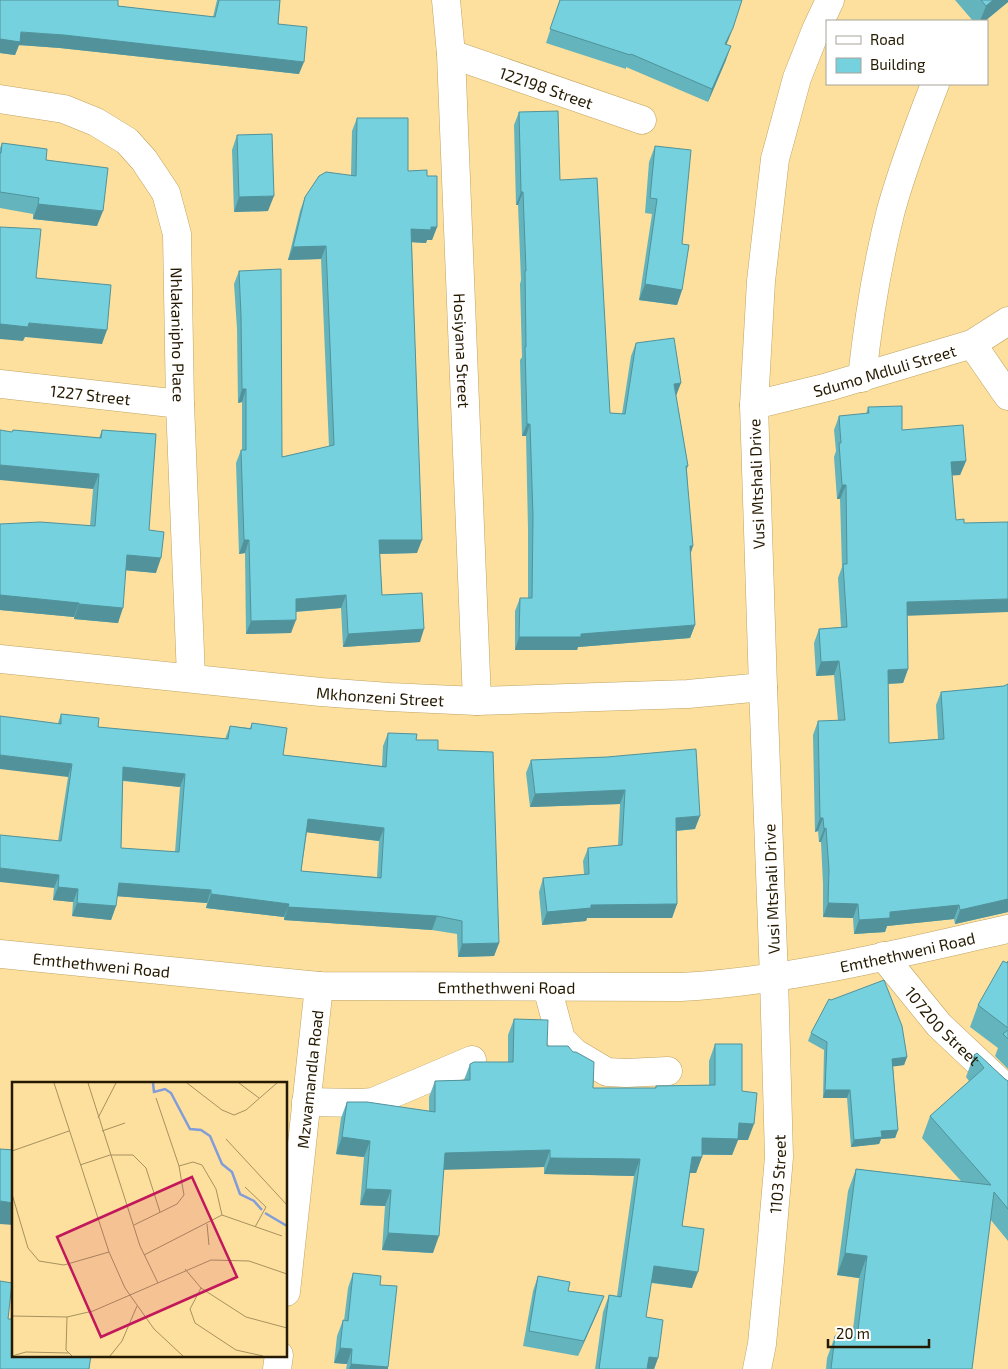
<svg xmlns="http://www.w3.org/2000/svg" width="1008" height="1369" font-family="'Exo 2',sans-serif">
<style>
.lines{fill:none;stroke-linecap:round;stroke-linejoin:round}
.minor-casing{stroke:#bfa362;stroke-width:29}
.minor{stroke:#fff;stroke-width:28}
.wall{fill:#64b4be;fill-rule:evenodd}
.shaded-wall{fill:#51929b}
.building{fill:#74d1dd;stroke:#51929b;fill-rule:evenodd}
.labels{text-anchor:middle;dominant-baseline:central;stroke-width:4;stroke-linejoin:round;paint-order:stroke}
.street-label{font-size:16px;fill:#251a01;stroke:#fff}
.inset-river{fill:none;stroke:#829cda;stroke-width:2.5}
.inset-road{fill:none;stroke:#a7915f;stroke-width:1}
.view{fill:#c2185b;fill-opacity:0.15;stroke:#c2185b;stroke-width:2.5}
.inset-edge{fill:none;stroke:#251a01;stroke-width:2.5}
</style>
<rect width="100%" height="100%" fill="#fde09d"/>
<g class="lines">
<defs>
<g id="minor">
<path id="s1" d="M446,0l5,54 26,647"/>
<path id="s2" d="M451,54l191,66"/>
<path id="s3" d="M0,99l64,10 32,13 31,19 17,19 22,33 11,41 3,170 11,273"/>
<path d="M972,344l36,52"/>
<path d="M862,378c6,-57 15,-113 29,-168 12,-43 28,-85 44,-126"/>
<path id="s4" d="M0,384l180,20"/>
<path id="s5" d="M754,405l74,-18 144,-43 36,-23"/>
<path id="s6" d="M0,659l321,33 68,5 88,4 211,-7 75,-7"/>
<path id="s7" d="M0,954l319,32 362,1c110,-6 219,-34 327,-58"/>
<path id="s8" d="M883,956l56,69 69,65"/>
<path d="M547,987l14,52 14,14 32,19 19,1 42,-2"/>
<path d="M306,1102l55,1 12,-1 99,-42"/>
<path id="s9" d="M286,1292l33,-306"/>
<path d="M277,1369l2,-14"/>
<path id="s10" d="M757,1369l5,-25 8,-83 9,-104 -5,-179 -11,-291 -9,-282 7,-124 14,-122 22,-81 19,-48 14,-30"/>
</g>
</defs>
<use href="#minor" class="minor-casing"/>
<use href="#minor" class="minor"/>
</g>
<path class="wall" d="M217,0h63l-2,24 21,50 -239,-26 -41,-3 -4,10 -15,-2 118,-47 95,11z
M560,0h182l-16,45v15l-18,42 -82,-35v2l-80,-26z
M955,0h53v2l-23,19h-12z
M519,112l41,68 50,233 12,1 9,-58 5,-13 40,53 12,70 -1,3 3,85 5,71 -5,13 -112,9 -1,3h-62v-39l5,-13h8v-69l-2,-93h-4l-2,-76 2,-3 -2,-73 1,-4 -3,-75h-2l-2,-80z
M357,118l51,53 19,5 10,51 -5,13h-5l-1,3 -14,-1 5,311 -37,1 2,41 38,47 -77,5 -2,-39 -45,4 -5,21 -45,1 -1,-81 -6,1 -3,-91 5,-13h1v-48l-4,1 -1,-74 -3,-45 5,-13 43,186 47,-10 -8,-188 -33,1 12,-49 5,-14 46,-22 1,-44z
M237,135l31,76 -34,1 -2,-62z
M2,143l44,17 51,66 -64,-7v-5l-33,-6v-60z
M655,146l27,98v46l-5,15 -38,-5 13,-86 -7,-1 4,-51z
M868,407l34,23 64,31 -6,14h-8l-45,140 1,54 -5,14 -15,1 1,59 49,-4 -2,-34 5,-13 63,-6 4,-2v228l-53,12 -1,-5 -67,7 -2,6 -31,2 -1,-16 -30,-1v-33l-2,-42h-2l-1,-11 -3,1 -2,-97 5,-14h20l-4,-46 -18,1 -2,-33 5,-14 22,-2 -3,-49 4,-11 -2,-68h-3l-3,-42 2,-6 -2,-21 5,-14 27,-2z
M13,430l86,8 3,-8 47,100 7,43 -30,-3 -8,53 -44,-4v-2l-74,-7v-86l90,2 3,-37 -81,-57z
M61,714l37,13 127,12 5,-13 20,2 2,-5 31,32 99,11 1,-20 5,-13 28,7 22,10 61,193 -5,13 -36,1 -1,-23 -25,-4 -148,-10v-3l-78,-9 1,-5 -90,-7 -1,10 -5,14 -39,-4 1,-14 -20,-2 5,-59 10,-64 -10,-54zM123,781l57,6 -5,65 -54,-4zM307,832l72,9 -2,36 -76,-6z
M607,757l88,72 -18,2v73l-5,14h-85l-1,3 -44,4 -3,-33 4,-14 41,-4 -1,-13 5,-13 30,-2 2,-42 -90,3 -4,-34 5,-13z
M1008,961v108l-13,-13 3,-8 -28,-21 8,-22z
M831,1000l76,57 -3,8 -11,1 5,64 -3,8 -14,1 -2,5 -28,3 -4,-49h-24l1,-48 -16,-9 3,-8z
M514,1019l33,27 46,42h62l1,-2 53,-1v-24l6,-17 27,47 6,49h-10l-6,15h-30l-6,18h-6l-8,53 10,62 -41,-5 -5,34 12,41 -4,11h-59l8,-57 6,-17 8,1 17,-120 -90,-2v-7l-100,2 -11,84 -51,-3 3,-44 -25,-1 4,-48 -28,-3 5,-36 6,-16 82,9v-14l6,-16 29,-1 6,-16 38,-2v-27z
M974,1055l34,26v160l-18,-22 -18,150h-146l1,-11 8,-22 17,2 7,-60 -22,-3 11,-84 8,-22 105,12 -39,-43 8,-22 39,-35 -3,-4z
M353,1273l27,12 8,82v2h-42l1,-5 -13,-1 3,-27 6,-16 1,1 4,-33z
M538,1276l30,15 36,5 -6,15 -20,45 -55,-10 10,-55z"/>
<path class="shaded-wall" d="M993,0h15v2l-23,19h-5l6,-15z
M733,28l-5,13 -8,16 5,-13z
M21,32l43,3 240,27 -5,12 -239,-26 -41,-3 -4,10 -15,-2v-14z
M731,46l-5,14 -18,42 4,-13z
M521,192h2l-5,13h-2z
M274,196l-6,15 -34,1 5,-15z
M38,204l65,7 -6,15 -64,-7z
M437,227l-5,13h-5l-1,3 -19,-1 4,-13z
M326,246l-5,13 -33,1 5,-13z
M645,284l37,6 -5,15 -38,-5z
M29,323l78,7 -5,14 -77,-7 -2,4 -23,-2v-15z
M681,383l-5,13 -2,-12z
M242,389h4l-4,13 -4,1z
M527,424h3l-4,12h-4z
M966,461l-6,14 -14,1 5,-14z
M0,465l99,9 -6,15 -93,-9z
M842,485h4l-6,14h-3z
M244,540h5l-4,13 -6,1z
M379,540h43l-5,13 -43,1z
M690,546h3l-4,13z
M127,555l34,3 -5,15 -34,-3z
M0,595l79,8 -5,14 -74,-7z
M346,595l-5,13 -50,4 5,-13z
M1008,599v13l-106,4 5,-14z
M79,604l44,4 -5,15 -44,-4z
M296,620l-5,13 -45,1 5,-13z
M695,625l-5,13 -112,9 -1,3h-62l4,-13 62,-3z
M424,629l-4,13 -77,5 5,-13z
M839,661l-5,14 -18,1 5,-14z
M908,669l-5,14 -20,1 5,-14z
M0,755l72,9 -4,13 -68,-8z
M123,767l62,7 -5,13 -61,-7z
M625,790l-5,14 -90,3 5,-13z
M700,816l-5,13 -23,2 4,-13z
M820,818h3l-5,13 -3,1z
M308,819l76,9 -5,13 -75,-9z
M826,828l-5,14h-2l5,-13z
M0,868l59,7 -5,13 -54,-6z
M119,883l92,7 -4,13 -93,-7z
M58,887l20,2 -5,13 -20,-2z
M211,894l78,10 -5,13 -78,-9z
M1008,899v13l-53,12 5,-14z
M77,903l39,3 -5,14 -39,-4z
M828,903l30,1 -5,14 -30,-1z
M677,904l-5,14h-85l-1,3 -44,4 5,-13 44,-7z
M959,905l-5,14 -67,7 -2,6 -31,2 5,-14 31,-8z
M288,907l149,9 -5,14 -148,-10z
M499,943l-5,13 -36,1 4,-13z
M907,1057l-3,8 -14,2 2,-8z
M825,1090h25l-3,8h-24z
M739,1123l15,1 -6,16h-10l-6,15 -36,-1 6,-16z
M898,1130l-3,8 -14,1 -2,5 -28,3 3,-7 27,-9z
M342,1137l28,4 -6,16 -28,-3z
M550,1150l-6,17 -105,3 6,-17z
M692,1157h10l-6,16h-10z
M550,1158l90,1 -6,17 -90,-2z
M366,1189l25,1 -6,16 -25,-1z
M0,1201l14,2v22l-14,-1z
M388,1233l51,3 -6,17 -51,-3z
M845,1253l22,3 -8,22 -22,-3z
M654,1266l44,6 -6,16 -44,-6z
M604,1296l-6,15 -20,45 6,-15z
M340,1348l12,1 -5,15 -13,-1z
M649,1357l9,1 -4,11h-10z
M351,1364l37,3v2h-39z"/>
<path class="building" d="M0,0h118v6l97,11 4,-17h61l-2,24 29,3 -3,35 -240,-27 -43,-3 -1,10 -20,-3z
M560,0h182l-9,28 -8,16 6,2 -19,43 -81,-35 -1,1 -80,-26z
M981,0h12l-7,6z
M558,111l2,69 37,-2 13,235 15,1 11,-71 38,-5 7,45 -7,1 14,82h-2l7,80h-3l5,79 -114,9v3h-62l1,-39h12l1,-82 -3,-92h-3l-2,-77h1l-1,-76h1l-3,-79h-2l-2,-80z
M357,118h51v53l19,-1v6h10v51h-6v3l-20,-1 11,311h-43l3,55 40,-2 2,36 -76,5 -2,-39 -50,4v21l-45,1 -2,-81h-5l-3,-90h5v-61h-4l-1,-73 -2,-45 42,-2 1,188 52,-12 -8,-199 -33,1 12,-50 14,-21 7,-4 30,4z
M272,134l2,62 -35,1 -2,-62z
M2,143l45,6 -1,11 62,8 -5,43 -65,-7 1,-6 -39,-6v-39h1z
M655,146l36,4 -9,94 7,1 -7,45 -37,-6 12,-85 -7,-1z
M0,227l41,2 -5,49 75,7 -4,45 -78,-7 -1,4 -28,-3z
M902,406v24l61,-5 3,36 -15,1 5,58 8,-1v4l44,-1v77l-101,3 1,67 -20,1 1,73 55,-4 -3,-47 63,-6 4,-2v215l-48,11 -1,-5 -69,7v6l-31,2 -1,-16 -30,-1 1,-33 -3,-42 -2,1 -1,-11h-3l-2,-97 27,-1 -6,-59 -18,1 -2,-33 28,-2 -4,-63h4l-1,-79h-4l-3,-42h2l-2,-27 30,-3 -1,-6z
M0,430l12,2 1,-2 88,8 1,-8 54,4 -7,96 15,2 -3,26 -34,-3 -4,53 -44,-4v-1l-79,-8v-71l40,-2 55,4 4,-52 -99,-9z
M61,714l38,4 -1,9 130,12 2,-13 21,3 1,-6 35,5 -4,27 103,12 2,-34 29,1 -1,6h22v10l55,2 6,191 -37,1v-23l-25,-5 -149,-9 1,-3 -78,-10v-4l-92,-7 -3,23 -39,-3 1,-14 -20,-2 1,-12 -59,-7v-33l61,6 11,-77 -72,-9v-39l61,8zM123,767l62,7 -6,78 -58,-4zM308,819l76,9 -3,50 -80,-7z
M696,749l4,67 -24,2 1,86 -86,1v3l-44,4 -4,-34 46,-4 -1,-26 34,-3 3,-55 -90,4 -4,-34 76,-3z
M1003,961l4,2 1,-2v67l-30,-23z
M884,980l18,46 5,31 -15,2 6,71 -17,1 1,6 -28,3 -4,-50h-25l2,-48 -16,-9 18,-34 2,1z
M514,1019l34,1 -1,26h21l5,6h3l18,10 -1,26h63v-2l59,-1v-41h27v47l15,2 -3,31 -15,-1 -1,16 -36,-1v19h-10l-10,69 22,3 -6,43 -44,-6 -8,51 17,3 -5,38 -9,-1 -2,12h-48l10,-74 12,2 19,-138 -90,-1v-8l-105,3 -6,83 -51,-3 3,-43 -25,-1 4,-48 -28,-4 5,-35h20l68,10v-31l35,-1v-16l4,-2h39z
M1008,1030v9l-5,-5z
M977,1053l28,26 3,2v128l-14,-17 -22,177h-141l4,-33 22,2 10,-82 -22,-3 11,-84 135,16 -61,-69 54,-48 -10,-13z
M0,1149l14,1v53l-14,-2z
M353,1273l28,3 -1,9 17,1 -9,81 -37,-3 1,-15 -12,-1 3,-28 5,1z
M538,1276l32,6 -2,9 36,5 -20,45 -55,-10z
M0,1281l12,2 -4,36h6v36h77l-2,14h-89z"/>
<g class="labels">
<g class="street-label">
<text stroke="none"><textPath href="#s2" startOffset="101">122198 Street</textPath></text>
<text stroke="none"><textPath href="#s3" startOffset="344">Nhlakanipho Place</textPath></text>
<text stroke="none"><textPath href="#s1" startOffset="351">Hosiyana Street</textPath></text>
<text stroke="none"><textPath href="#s5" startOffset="135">Sdumo Mdluli Street</textPath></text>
<text stroke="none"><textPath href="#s4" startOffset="91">1227 Street</textPath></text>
<text transform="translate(756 484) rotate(-92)">Vusi Mtshali Drive</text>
<text stroke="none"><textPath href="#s6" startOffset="382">Mkhonzeni Street</textPath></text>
<text transform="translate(771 889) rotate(-92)">Vusi Mtshali Drive</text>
<text stroke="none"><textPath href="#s7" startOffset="912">Emthethweni Road</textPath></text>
<text stroke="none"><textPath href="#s7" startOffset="102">Emthethweni Road</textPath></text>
<text stroke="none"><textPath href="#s7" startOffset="508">Emthethweni Road</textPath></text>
<text stroke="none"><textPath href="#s8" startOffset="92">107200 Street</textPath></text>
<text stroke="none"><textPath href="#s9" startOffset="214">Mzwamandla Road</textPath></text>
<text stroke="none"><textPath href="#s10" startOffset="196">1103 Street</textPath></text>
</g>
</g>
<g transform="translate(12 1082)">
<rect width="275" height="275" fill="#fde09d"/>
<path class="inset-river" d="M141,1l1,9 11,-3 6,4 19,36 11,1 9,6 12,28 10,8 8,22 14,7 8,9M253,131l22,13"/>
<path class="inset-road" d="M42,1l55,169 16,36 29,41 29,27M76,1l52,163 18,37M175,1l35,27 12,5 12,-5 31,-27M227,1l20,15M86,36l18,-35M90,49l23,-8M214,57l61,66M0,69l57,-20M68,83l30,-10h23l13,13 14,44M233,105l21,20 -11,20M0,112l16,54 11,13 25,4 45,-13M210,133l60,21M195,142l2,21M122,143l43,-21 7,-9 -5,-29 -23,-68M132,173l78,-40 -6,-26 -14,-24 -9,-3 -14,4M173,187l16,19 45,29 41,11M189,206l-11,21 5,14 41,27 27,6M0,234l55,1 26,-6 118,-51 38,1 38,13M55,235l-1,33 6,6M0,274l14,-4 43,1M98,274l12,-15 15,-35"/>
<path class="view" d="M180,95l45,100 -136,60 -44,-100z"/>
<rect width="275" height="275" class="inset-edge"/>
</g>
<rect x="826" y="20" width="162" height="65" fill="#ffffff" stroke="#a8a399"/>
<rect x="836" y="36" width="25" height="8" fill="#ffffff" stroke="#a8a399"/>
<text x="870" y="45" font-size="15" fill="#251a01">Road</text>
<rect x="836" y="58" width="25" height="15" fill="#74d1dd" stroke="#a8a399"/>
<text x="870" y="70" font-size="15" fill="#251a01">Building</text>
<path d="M828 1339v8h101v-8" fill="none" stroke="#251a01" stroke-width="2.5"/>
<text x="836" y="1339" font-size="15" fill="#251a01" stroke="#ffffff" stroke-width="4" paint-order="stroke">20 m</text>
</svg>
